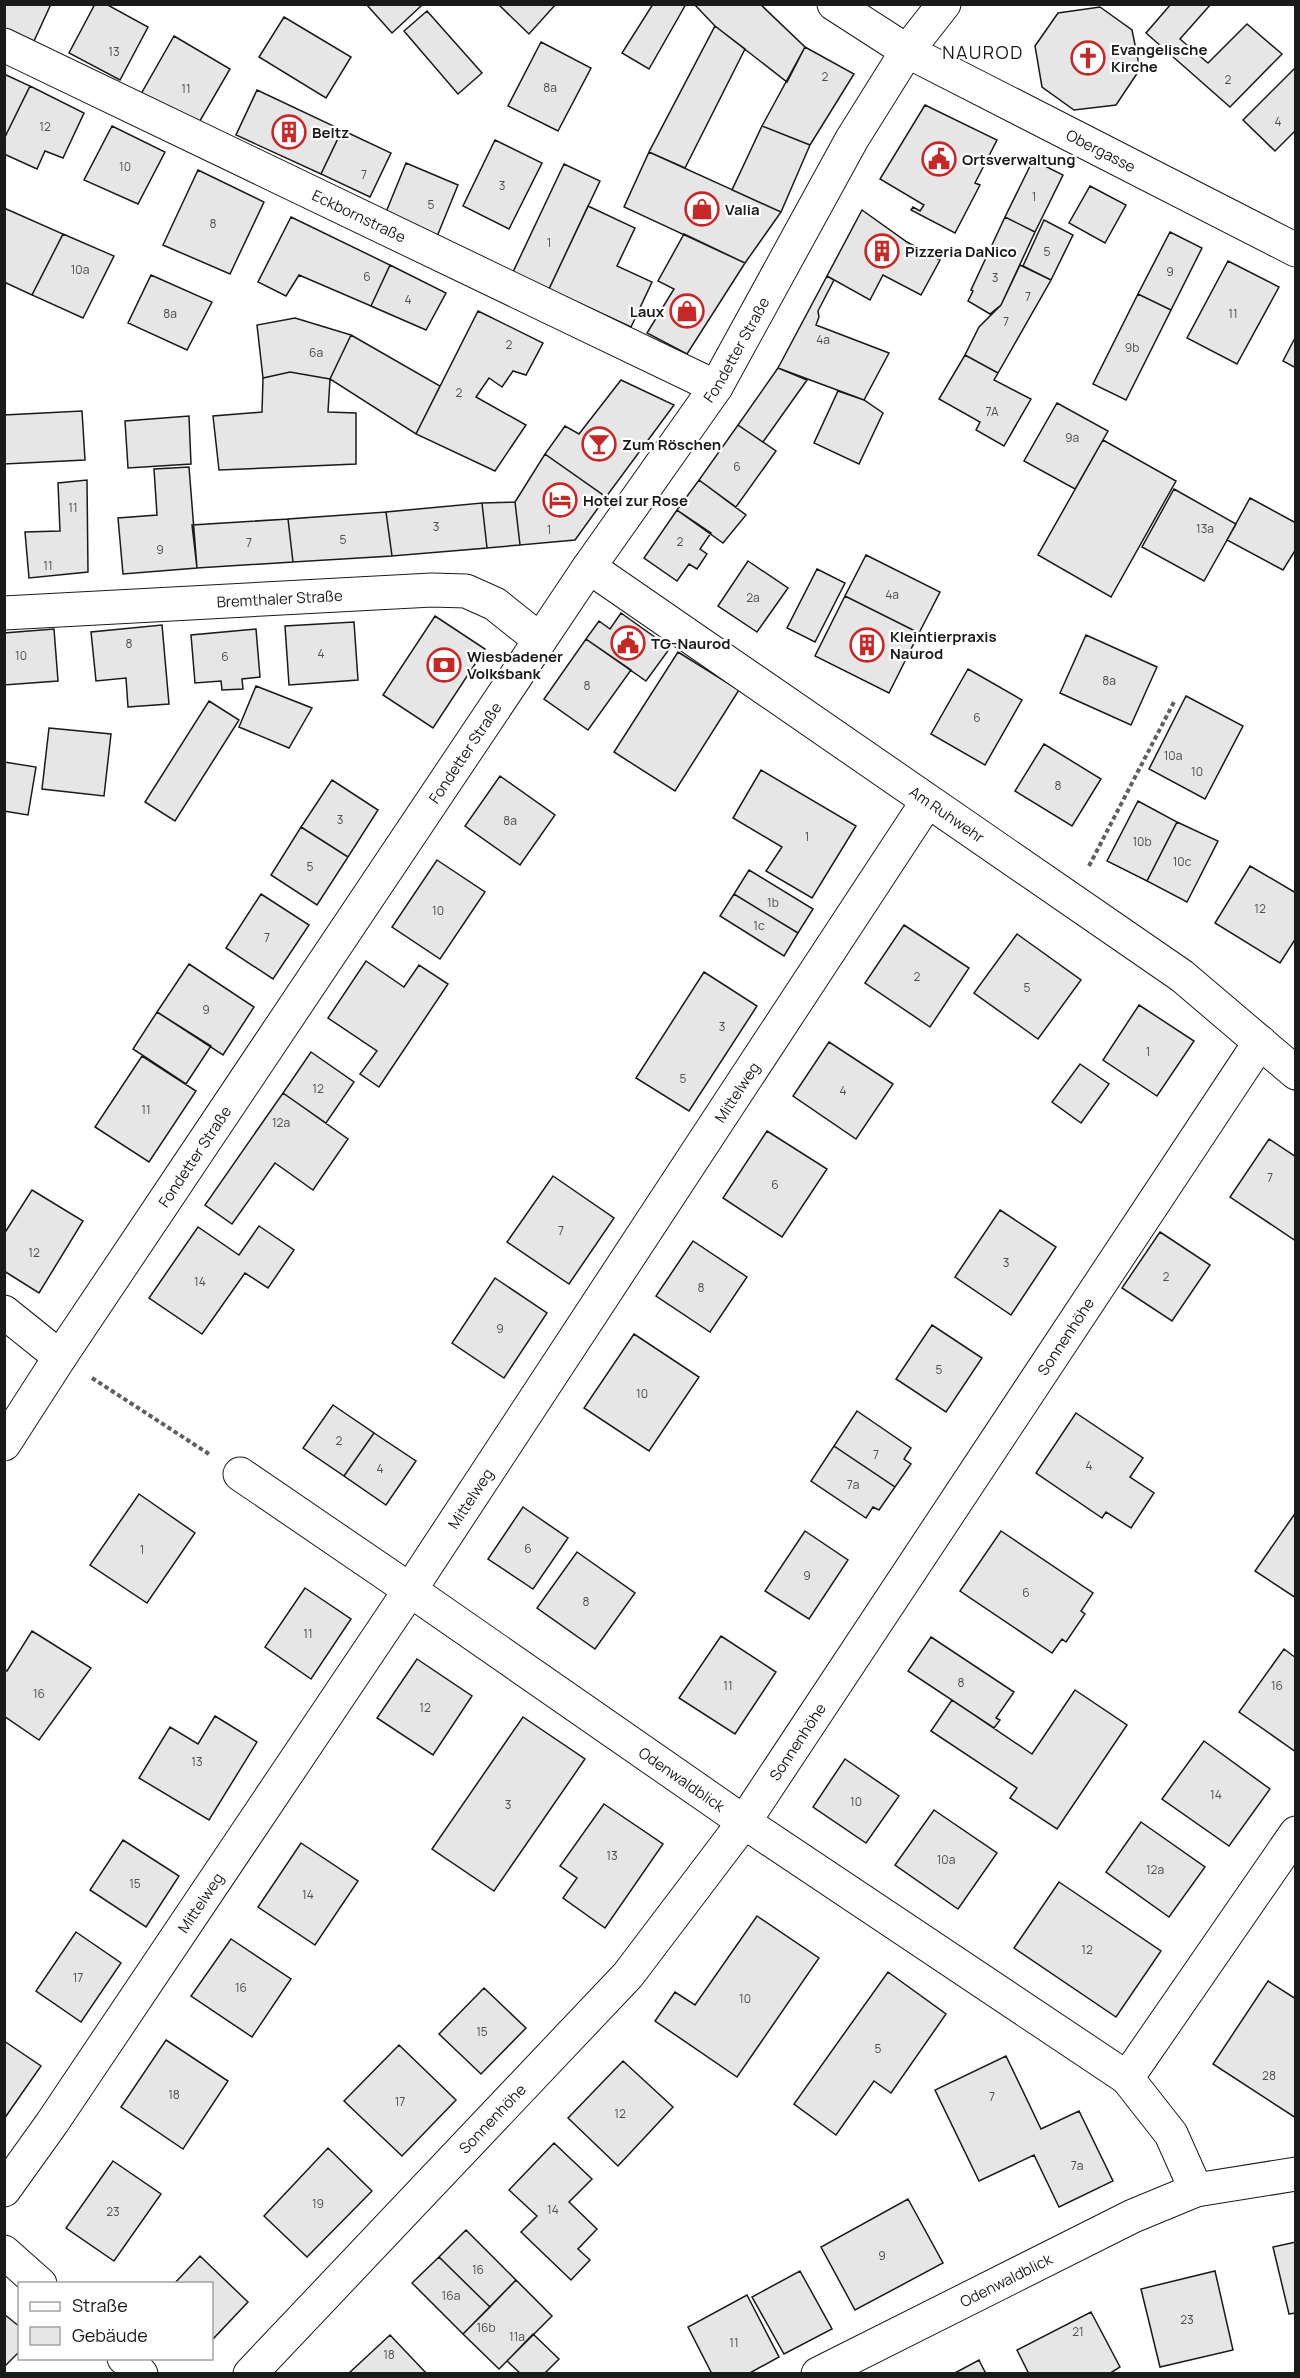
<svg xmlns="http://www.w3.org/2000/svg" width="1300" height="2378" font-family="Manrope,sans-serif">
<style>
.building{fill:#e6e6e6;stroke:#1a1a1a;stroke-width:1.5}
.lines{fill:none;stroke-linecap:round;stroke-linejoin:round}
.street-casing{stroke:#1a1a1a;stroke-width:35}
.secondary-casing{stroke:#1a1a1a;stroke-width:35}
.path{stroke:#5f5f5f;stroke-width:4;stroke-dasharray:4.5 3;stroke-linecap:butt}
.street{stroke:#fff;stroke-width:33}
.secondary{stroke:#fff;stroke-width:33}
.labels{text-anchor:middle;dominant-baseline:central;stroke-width:4.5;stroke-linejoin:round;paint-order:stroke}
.number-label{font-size:12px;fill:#4d4d4d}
.poi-label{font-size:15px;font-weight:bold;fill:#1a1a1a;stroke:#fff;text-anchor:start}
.street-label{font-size:15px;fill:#1a1a1a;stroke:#fff}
.quarter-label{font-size:18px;letter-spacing:1.5px;fill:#1a1a1a;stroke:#fff}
</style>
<rect width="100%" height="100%" fill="#fff"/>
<path class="building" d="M4,4h47l-17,37 -30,-13z
M95,4h11l42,23 -28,53 -51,-27z
M366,4h53l2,2 -29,27z
M498,4h58l-27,30z
M653,4h33l-37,65 -27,-16z
M694,4h66l45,43 -18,35 -72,-56z
M1171,4h40l-31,35 28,24 39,-39 35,30 -52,53 -84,-74z
M1100,7l32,23 8,39 -24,36 -42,5 -32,-23 -7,-41 23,-33z
M427,11l55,62 -24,21 -54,-63z
M284,17l67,40 -25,41 -67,-41z
M715,26l30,23 -60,119 -36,-16z
M174,36l56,33 -33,57 -56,-32z
M541,42l50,26 -33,63 -50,-25z
M805,47l49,27 -44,71 -48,-19z
M1296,67v63l-21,21 -32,-31z
M4,74l26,12 -26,53z
M30,86l54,27 -21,45 -18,-7 -8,18 -33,-15v-15z
M257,90l85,40 -21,44 -85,-39z
M925,105l72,35 -22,43 5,2 -25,48 -44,-23 2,-3 7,4 4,-6 -44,-26z
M112,126l53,26 -27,52 -54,-24z
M762,126l48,19 -29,67 -49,-22z
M342,130l49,23 -21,44 -49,-23z
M495,140l47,23 -33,66 -46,-23z
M649,152l132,60 -36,51 -121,-56z
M1033,160l30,15 -28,57 -30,-15z
M406,163l52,22 -22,54 -52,-22z
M564,164l36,17 -51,108 -36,-17z
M198,170l66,32 -34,72 -67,-29z
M1090,186l36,19 -21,38 -36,-20z
M588,206l47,22 -18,38 35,16 -21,45 -82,-38z
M4,208l59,26 -31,61 -28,-13z
M862,210l45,32 33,18 -19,35 -38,-20 -13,25 -43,-24z
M291,217l99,48 -19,41 -72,-31 -13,21 -28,-14z
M1005,217l30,15 -34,73 -11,9 -22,-13 5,-10 -2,-1z
M1044,220l29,15 -22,45 -28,-14z
M1170,232l32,16 -31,62 -33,-16z
M63,234l51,22 -31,62 -51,-23z
M684,234l61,29 -58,91 -40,-21 27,-44 -16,-8z
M1228,261l51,26 -42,77 -50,-26z
M390,265l56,28 -20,37 -55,-24z
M1020,265l31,15 -53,93 -33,-18 14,-28 22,-22z
M151,275l61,27 -25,48 -59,-27z
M827,276l7,4 -16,31 1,6 -3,8 73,28 -25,47 -86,-32z
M1138,294l33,16 -45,90 -33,-16z
M478,311l65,32 -17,32 -13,-4 -11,16 -13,-9 -13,19 50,28 -31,46 -79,-37z
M295,318l56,17 -21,44 -40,-7 -27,6 -6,-53z
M351,335l89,51 -24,48 -86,-55z
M1296,336v32l-13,-7z
M965,355l33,18 -4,7 37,19 -27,47 -28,-16 4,-8 -41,-23z
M778,368l29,12 -44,62 -25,-17z
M290,372l40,7 -2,33 28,1v51l-137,6 -6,-54 49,-4 1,-34z
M621,380l53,25 -68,92 -61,-43 20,-28 14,8z
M838,391l26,9 19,13 -24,51 -45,-21z
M1057,403l51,28 -33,58 -51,-28z
M82,411l3,49 -81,4v-49z
M189,416l2,48 -63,4 -3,-47z
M738,425l38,26 -40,56 -37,-27z
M1103,440l73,41 -65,116 -73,-42z
M545,454l61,43 -31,43 -55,5 -5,-43z
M189,467l8,101 -74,6 -5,-56 39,-3 -3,-46z
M87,480l1,92 -59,6 -4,-46 35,-1 -2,-48z
M699,480l47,35 -23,28 -46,-33z
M1174,489l62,35 -32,57 -62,-34z
M1250,498l46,25v26l-13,21 -56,-30z
M515,502l5,43 -33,3 -5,-45z
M482,503l5,45 -95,8 -6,-44z
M677,510l34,23 -11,16 7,5 -10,15 -8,-5 -12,17 -33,-23z
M386,512l6,44 -99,6 -5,-43z
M288,519l5,43 -96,6 -5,-43z
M866,555l74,37 -21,41 -74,-37z
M748,561l40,27 -31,44 -39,-26z
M817,569l28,14 -30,59 -28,-14z
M845,596l74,37 -30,60 -74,-37z
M621,613l49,35 -24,33 -60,-42 13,-18 11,8z
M435,616l50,33 -52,79 -50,-33z
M354,622l4,58 -69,5 -4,-59z
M162,625l7,79 -41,3 -2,-29 -30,3 -5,-49z
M54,629l4,52 -54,4v-52z
M256,629l4,48 -18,2 1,10 -21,1 -1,-9 -26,2 -4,-48z
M1086,635l71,32 -26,58 -71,-32z
M586,639l45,31 -43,60 -44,-31z
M678,652l61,38 -64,101 -61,-39z
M968,669l54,31 -37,65 -54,-31z
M256,686l56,22 -23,40 -50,-21z
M1186,696l57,30 -38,73 -56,-30z
M209,701l30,19 -64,101 -30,-19z
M49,728l62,6 -7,62 -62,-7z
M1044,744l57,35 -29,47 -57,-35z
M4,762l32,5 -8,48 -24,-4z
M761,770l95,56 -44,72 -46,-27 16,-24 -49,-29z
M500,776l55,39 -35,50 -55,-39z
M332,780l46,30 -30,47 -47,-30z
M1138,801l39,21 -30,59 -40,-20z
M1177,822l41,19 -31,61 -40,-21z
M301,827l47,30 -31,48 -46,-30z
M437,860l48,32 -45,67 -48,-32z
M1250,866l46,27v45l-16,25 -65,-40z
M749,870l64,39 -15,24 -64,-39z
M261,894l48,31 -36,54 -47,-31z
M734,894l64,39 -14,23 -64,-40z
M904,925l65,43 -39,59 -65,-44z
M1017,934l64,46 -43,59 -64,-46z
M366,961l38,26 15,-22 29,19 -69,103 -19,-13 17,-23 -49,-33z
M189,964l65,43 -31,48 -66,-43z
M704,972l53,34 -68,105 -53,-33z
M1139,1005l55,36 -37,55 -54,-36z
M157,1012l54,34 -25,38 -53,-35z
M829,1042l64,42 -37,55 -63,-43z
M311,1052l43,30 -28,41 -43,-30z
M142,1056l54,35 -47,71 -54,-35z
M1080,1064l29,20 -28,39 -29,-21z
M283,1093l65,46 -35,51 -38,-27 -43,61 -27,-19z
M767,1131l60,38 -45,68 -59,-39z
M1269,1139l27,18v84l-66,-44z
M553,1176l61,42 -45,66 -62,-42z
M32,1190l51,31 -44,72 -35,-22v-37z
M1000,1210l56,37 -45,68 -56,-38z
M259,1226l35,24 -26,38 -23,-15 -43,61 -53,-36 49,-71 41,28z
M1160,1232l50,33 -38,56 -50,-33z
M693,1241l54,36 -37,55 -54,-36z
M495,1278l52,35 -43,65 -52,-35z
M932,1325l50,33 -36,54 -50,-33z
M634,1334l65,43 -50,74 -65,-43z
M333,1405l41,28 -30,43 -41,-28z
M857,1411l54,37 -7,11 7,5 -16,23 -61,-41z
M1076,1413l67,45 -13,19 24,16 -23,35 -25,-16 -4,6 -66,-45z
M374,1433l42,28 -30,44 -42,-29z
M834,1446l61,41 -16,23 -6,-3 -7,11 -55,-37z
M139,1494l56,39 -48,70 -57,-38z
M523,1507l45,31 -35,51 -45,-30z
M1294,1515l2,1v82l-41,-27z
M805,1531l43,29 -39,59 -44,-28z
M1001,1531l92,62 -12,18 4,3 -19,28 -4,-3 -10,14 -92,-62z
M577,1552l58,41 -40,56 -58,-41z
M305,1588l46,31 -40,60 -46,-32z
M32,1631l59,37 -52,72 -35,-24v-47l3,2z
M721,1636l55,36 -41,62 -56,-36z
M931,1637l83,55 -18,26 4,2 -6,8 -86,-57z
M1284,1649l12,9v94l-57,-40z
M417,1659l55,37 -39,59 -56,-37z
M1075,1690l52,35 -70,104 -47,-31 7,-10 -86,-57 21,-31 80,54z
M215,1716l42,26 -48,78 -70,-42 31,-51 28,17z
M523,1717l62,42 -91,132 -62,-42z
M1204,1741l66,48 -41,57 -67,-47z
M845,1759l54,37 -33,47 -53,-36z
M604,1804l59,40 -58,84 -42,-30 14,-20 -17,-12z
M934,1810l63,43 -39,56 -63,-44z
M1141,1822l64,45 -36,50 -63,-45z
M123,1840l56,36 -33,51 -56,-37z
M301,1843l57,38 -43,64 -57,-38z
M1059,1882l102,69 -45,66 -102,-69z
M757,1916l62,42 -82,119 -82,-56 20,-29 20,13z
M76,1932l45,31 -40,59 -45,-31z
M231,1939l60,40 -39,58 -61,-41z
M888,1972l58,42 -55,79 -17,-12 -38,54 -42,-31z
M1268,1981l28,18v119l-83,-54z
M484,1988l42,40 -45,46 -42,-40z
M166,2040l62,41 -45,68 -62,-42z
M4,2041l37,25 -37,53z
M399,2045l57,55 -54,56 -58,-55z
M1006,2056l35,73 38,-18 34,70 -54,26 -25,-52 -55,26 -44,-91z
M623,2061l50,46 -55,59 -50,-48z
M554,2143l38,36 -23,23 28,27 -19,20 12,11 -19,20 -50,-48 16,-16 -28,-26z
M328,2148l44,43 -65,66 -43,-41z
M113,2161l48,33 -47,67 -48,-33z
M908,2199l35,64 -88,47 -34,-63z
M466,2230l50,50 -26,27 -51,-50z
M1296,2242v71l-7,1 -16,-67z
M200,2256l48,46 -36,38v-56h-38z
M439,2257l51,50 -27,27 -51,-51z
M800,2271l32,58 -48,25 -32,-57z
M1215,2271l18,79 -73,17 -19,-78z
M516,2280l36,36 -53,53 -36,-35z
M747,2295l32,62 -31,17h-36l-24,-47z
M1091,2312l29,55 -11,7h-80l-12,-24z
M4,2314l16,13v24l-16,16z
M533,2334l26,25 -15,15h-23l-14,-13z
M390,2335l37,39h-79z
M979,2360l7,14h-33z"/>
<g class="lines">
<defs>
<g id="street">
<path id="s1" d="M4,45l712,342"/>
<path id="s2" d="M907,51l389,199"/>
<path id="s3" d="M589,567l593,409 114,97"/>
<path id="s4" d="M4,613l428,-23 34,1 29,13 45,36"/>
<path d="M4,1312l56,45"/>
<path id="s5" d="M240,1474l170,116 334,232 383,256 44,56 25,56"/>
<path d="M1127,2078l169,-245"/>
<path id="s6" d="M4,2190l48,-67 358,-533 517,-788"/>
<path d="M4,2252l36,32"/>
<path d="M124,2358l17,16"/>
<path id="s7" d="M250,2374l378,-399 116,-153 516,-780"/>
<path id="s8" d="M818,2374l315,-158 63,-26 100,-16"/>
</g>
<g id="secondary">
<path d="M834,4l73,47"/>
<path id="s9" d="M4,1444l56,-87 529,-790 127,-180 136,-248 55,-88 37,-47"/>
</g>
</defs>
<use href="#street" class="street-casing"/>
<use href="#secondary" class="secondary-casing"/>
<path class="path" d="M1089,866l86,-166
M92,1378l117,76"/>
<use href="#street" class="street"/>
<use href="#secondary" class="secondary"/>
</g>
<defs>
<symbol id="church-ring" viewBox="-11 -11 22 22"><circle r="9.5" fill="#fff" stroke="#c62828" stroke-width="1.5"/><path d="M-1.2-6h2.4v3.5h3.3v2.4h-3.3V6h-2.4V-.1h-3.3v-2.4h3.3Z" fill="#c62828"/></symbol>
<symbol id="building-ring" viewBox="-11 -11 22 22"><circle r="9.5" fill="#fff" stroke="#c62828" stroke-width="1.5"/><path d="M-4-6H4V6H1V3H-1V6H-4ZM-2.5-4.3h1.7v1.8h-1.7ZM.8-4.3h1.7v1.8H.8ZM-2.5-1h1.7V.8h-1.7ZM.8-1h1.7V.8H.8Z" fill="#c62828"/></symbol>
<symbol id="civic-ring" viewBox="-11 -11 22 22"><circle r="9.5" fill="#fff" stroke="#c62828" stroke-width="1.5"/><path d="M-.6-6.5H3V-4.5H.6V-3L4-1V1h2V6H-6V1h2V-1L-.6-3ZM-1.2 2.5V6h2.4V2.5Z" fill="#c62828"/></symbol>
<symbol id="shop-ring" viewBox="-11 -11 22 22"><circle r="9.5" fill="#fff" stroke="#c62828" stroke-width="1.5"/><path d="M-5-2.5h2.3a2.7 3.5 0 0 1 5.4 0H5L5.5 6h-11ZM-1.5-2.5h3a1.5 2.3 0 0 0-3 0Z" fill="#c62828"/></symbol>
<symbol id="bar-ring" viewBox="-11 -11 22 22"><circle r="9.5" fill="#fff" stroke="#c62828" stroke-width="1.5"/><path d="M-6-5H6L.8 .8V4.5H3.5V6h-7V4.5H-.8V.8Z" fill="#c62828"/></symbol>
<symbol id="hotel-ring" viewBox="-11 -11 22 22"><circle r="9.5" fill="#fff" stroke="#c62828" stroke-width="1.5"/><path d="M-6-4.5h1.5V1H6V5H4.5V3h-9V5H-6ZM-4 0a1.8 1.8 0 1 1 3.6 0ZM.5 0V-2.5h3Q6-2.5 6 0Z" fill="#c62828"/></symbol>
<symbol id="bank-ring" viewBox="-11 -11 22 22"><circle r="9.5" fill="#fff" stroke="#c62828" stroke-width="1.5"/><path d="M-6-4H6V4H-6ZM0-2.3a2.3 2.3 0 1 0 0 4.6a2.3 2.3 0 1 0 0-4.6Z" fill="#c62828"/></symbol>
</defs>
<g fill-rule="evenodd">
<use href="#church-ring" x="1069" y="39" width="38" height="38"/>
<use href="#building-ring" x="270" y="113" width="38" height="38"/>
<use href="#civic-ring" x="920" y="140" width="38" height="38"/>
<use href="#shop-ring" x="683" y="190" width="38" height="38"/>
<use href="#building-ring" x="863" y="232" width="38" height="38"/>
<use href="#shop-ring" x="668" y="292" width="38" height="38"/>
<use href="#bar-ring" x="580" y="425" width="38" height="38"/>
<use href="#hotel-ring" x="541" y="481" width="38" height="38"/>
<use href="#civic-ring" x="609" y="624" width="38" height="38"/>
<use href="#building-ring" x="848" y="626" width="38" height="38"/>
<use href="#bank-ring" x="425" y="646" width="38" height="38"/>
</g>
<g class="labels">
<g class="number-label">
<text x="114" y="51">13</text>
<text x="825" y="76">2</text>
<text x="1228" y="79">2</text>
<text x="550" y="87">8a</text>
<text x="186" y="88">11</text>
<text x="1278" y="121">4</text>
<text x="45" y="126">12</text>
<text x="125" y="166">10</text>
<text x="364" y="174">7</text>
<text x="502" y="185">3</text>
<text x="1034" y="196">1</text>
<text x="431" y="204">5</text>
<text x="213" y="223">8</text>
<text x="549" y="242">1</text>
<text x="1047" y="251">5</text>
<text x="80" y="269">10a</text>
<text x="1170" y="271">9</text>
<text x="367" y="276">6</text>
<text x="995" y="277">3</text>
<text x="1028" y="296">7</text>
<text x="408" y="299">4</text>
<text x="170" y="313">8a</text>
<text x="1233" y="313">11</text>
<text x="1006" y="321">7</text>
<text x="823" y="339">4a</text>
<text x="509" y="344">2</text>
<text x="1132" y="347">9b</text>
<text x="316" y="352">6a</text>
<text x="459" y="392">2</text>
<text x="992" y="411">7A</text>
<text x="1072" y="437">9a</text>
<text x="737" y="466">6</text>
<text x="73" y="507">11</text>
<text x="436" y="526">3</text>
<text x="1205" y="528">13a</text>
<text x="549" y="529">1</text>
<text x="343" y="539">5</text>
<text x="680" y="541">2</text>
<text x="249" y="542">7</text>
<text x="160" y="549">9</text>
<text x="48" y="565">11</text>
<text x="892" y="594">4a</text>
<text x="753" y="597">2a</text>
<text x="129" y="643">8</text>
<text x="321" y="653">4</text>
<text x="21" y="655">10</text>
<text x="225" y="656">6</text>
<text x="1109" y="680">8a</text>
<text x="587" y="685">8</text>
<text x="977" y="717">6</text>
<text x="1173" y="755">10a</text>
<text x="1197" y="771">10</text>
<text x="1058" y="785">8</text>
<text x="340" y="819">3</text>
<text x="510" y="820">8a</text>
<text x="807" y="836">1</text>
<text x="1142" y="841">10b</text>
<text x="1182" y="861">10c</text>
<text x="310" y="866">5</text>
<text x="773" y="902">1b</text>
<text x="1260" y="908">12</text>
<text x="438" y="910">10</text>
<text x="759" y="925">1c</text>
<text x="267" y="937">7</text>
<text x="917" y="976">2</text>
<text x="1027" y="987">5</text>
<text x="206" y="1009">9</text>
<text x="722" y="1026">3</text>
<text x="1148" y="1051">1</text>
<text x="683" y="1078">5</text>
<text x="318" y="1088">12</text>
<text x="843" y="1090">4</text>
<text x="146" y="1109">11</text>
<text x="281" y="1122">12a</text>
<text x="1270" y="1177">7</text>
<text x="775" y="1184">6</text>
<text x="561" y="1230">7</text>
<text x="34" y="1252">12</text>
<text x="1006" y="1262">3</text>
<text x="1166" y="1276">2</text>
<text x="200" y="1281">14</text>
<text x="701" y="1287">8</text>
<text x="500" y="1328">9</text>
<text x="939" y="1369">5</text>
<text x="642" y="1393">10</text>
<text x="339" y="1440">2</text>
<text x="876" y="1454">7</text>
<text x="1089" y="1465">4</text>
<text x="380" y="1468">4</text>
<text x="853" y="1484">7a</text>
<text x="528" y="1548">6</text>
<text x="142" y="1549">1</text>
<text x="807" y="1575">9</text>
<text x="1026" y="1592">6</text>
<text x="586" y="1601">8</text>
<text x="308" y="1633">11</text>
<text x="961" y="1682">8</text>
<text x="728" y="1685">11</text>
<text x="1277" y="1685">16</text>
<text x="39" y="1693">16</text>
<text x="425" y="1707">12</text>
<text x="197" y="1761">13</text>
<text x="1216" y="1794">14</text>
<text x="856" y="1801">10</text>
<text x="508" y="1804">3</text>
<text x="612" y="1855">13</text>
<text x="946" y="1859">10a</text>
<text x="1155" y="1869">12a</text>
<text x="135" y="1883">15</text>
<text x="308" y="1894">14</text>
<text x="1087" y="1949">12</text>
<text x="78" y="1977">17</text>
<text x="241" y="1987">16</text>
<text x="745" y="1998">10</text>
<text x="482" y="2031">15</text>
<text x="878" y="2048">5</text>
<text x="1269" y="2075">28</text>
<text x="174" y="2094">18</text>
<text x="992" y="2096">7</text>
<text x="400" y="2101">17</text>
<text x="620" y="2113">12</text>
<text x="1077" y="2165">7a</text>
<text x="318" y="2203">19</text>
<text x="553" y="2209">14</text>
<text x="113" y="2211">23</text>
<text x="882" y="2255">9</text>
<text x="478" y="2269">16</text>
<text x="451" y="2295">16a</text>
<text x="1187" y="2319">23</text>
<text x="486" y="2327">16b</text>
<text x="1078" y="2331">21</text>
<text x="517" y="2336">11a</text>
<text x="734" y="2342">11</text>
<text x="389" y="2354">18</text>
</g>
<g class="poi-label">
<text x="1111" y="49">Evangelische<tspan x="1111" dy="17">Kirche</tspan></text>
<text x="312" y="132">Beltz</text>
<text x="962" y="159">Ortsverwaltung</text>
<text x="725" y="209">Valia</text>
<text x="905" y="251">Pizzeria DaNico</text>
<text x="664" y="311" text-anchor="end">Laux</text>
<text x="622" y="444">Zum Röschen</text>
<text x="583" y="500">Hotel zur Rose</text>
<text x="890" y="636">Kleintierpraxis<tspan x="890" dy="17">Naurod</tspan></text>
<text x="651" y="643">TG-Naurod</text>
<text x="467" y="656">Wiesbadener<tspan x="467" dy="17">Volksbank</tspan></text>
</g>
<g class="street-label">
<text stroke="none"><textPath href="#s2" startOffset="218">Obergasse</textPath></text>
<text stroke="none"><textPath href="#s1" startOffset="394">Eckbornstraße</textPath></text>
<text stroke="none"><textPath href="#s9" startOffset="1317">Fondetter Straße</textPath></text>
<text stroke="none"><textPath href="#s4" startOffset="276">Bremthaler Straße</textPath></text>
<text stroke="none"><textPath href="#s9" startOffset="831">Fondetter Straße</textPath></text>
<text stroke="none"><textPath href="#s3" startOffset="435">Am Ruhwehr</textPath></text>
<text stroke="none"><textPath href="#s6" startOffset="1320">Mittelweg</textPath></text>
<text stroke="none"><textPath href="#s9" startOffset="345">Fondetter Straße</textPath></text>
<text stroke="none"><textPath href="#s7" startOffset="1324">Sonnenhöhe</textPath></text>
<text stroke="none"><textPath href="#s6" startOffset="834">Mittelweg</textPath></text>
<text stroke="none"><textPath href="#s7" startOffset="838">Sonnenhöhe</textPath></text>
<text stroke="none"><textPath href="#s5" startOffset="537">Odenwaldblick</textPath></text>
<text stroke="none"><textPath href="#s6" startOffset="348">Mittelweg</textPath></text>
<text stroke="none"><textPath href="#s7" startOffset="352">Sonnenhöhe</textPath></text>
<text stroke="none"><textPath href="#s8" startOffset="210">Odenwaldblick</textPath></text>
</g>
<g class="quarter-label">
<text x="983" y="52">NAUROD</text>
</g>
</g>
<rect width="1300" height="2378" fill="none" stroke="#1a1a1a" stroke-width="12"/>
<rect x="18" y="2282" width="195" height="78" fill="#ffffff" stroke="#a3a3a3" stroke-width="1.5"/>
<rect x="30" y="2302" width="30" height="9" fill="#ffffff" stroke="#a3a3a3" stroke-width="1.5"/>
<text x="72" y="2312" font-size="18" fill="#1a1a1a">Straße</text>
<rect x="30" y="2327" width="30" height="18" fill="#e6e6e6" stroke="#a3a3a3" stroke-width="1.5"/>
<text x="72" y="2342" font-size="18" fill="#1a1a1a">Gebäude</text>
</svg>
